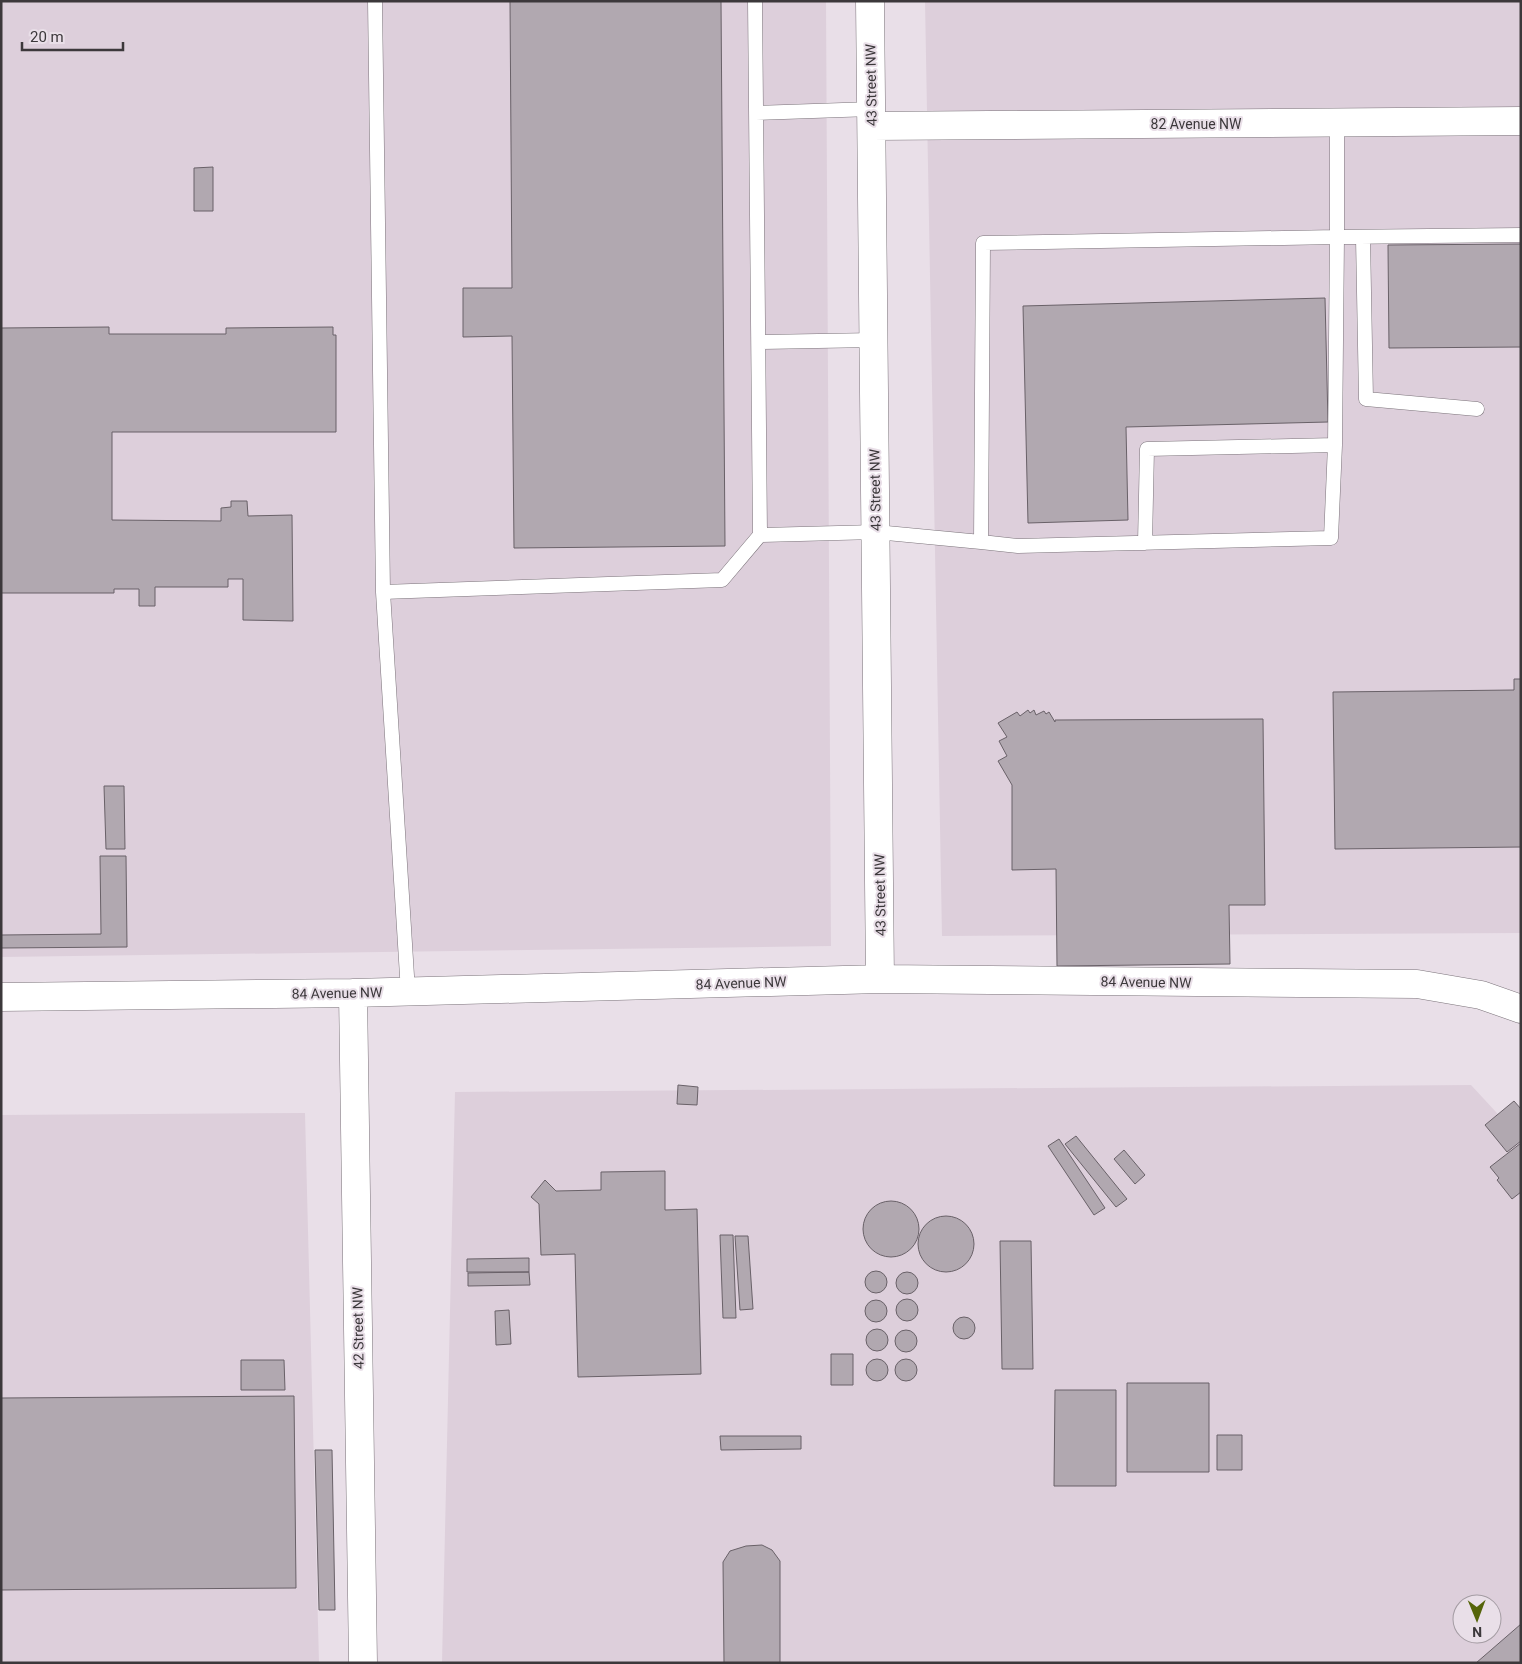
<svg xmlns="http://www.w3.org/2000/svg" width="1522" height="1664" font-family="Roboto,sans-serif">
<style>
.built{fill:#ddcfdb;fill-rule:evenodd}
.building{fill:#b1a8b0;stroke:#696168}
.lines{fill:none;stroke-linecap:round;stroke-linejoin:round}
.service-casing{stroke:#7b737a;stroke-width:15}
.minor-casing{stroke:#7b737a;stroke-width:29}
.service{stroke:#fff;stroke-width:14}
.minor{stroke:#fff;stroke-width:28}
.labels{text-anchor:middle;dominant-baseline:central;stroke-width:4;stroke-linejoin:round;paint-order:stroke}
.street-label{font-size:14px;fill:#3c383b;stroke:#e9dfe8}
</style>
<rect width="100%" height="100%" fill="#e9dfe8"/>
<path class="built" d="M1,1h825l5,945 -830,11z
M925,1h596v932l-579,3z
M1471,1085l50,54v524h-1079l13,-571zM1462,1604h30v30h-30z
M305,1113l14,550h-318v-548z"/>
<path class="building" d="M510,1h211l4,545 -211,2 -2,-212 -49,1v-49h49z
M213,167v44h-19v-43z
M1521,244v103l-132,1 -1,-103z
M1325,298l3,124 -202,5 2,93 -100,3 -5,-217z
M109,327v7h117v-6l107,-1v8h3v97h-224v88l109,1v-13l10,-1v-6h16l1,15 44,-1 1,106 -50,-1v-41h-15v8h-73v19h-16v-17h-25v4h-113v-265z
M1514,679h7v168l-186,2 -2,-157 181,-2z
M1028,710l2,3 4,-3 2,5 8,-4 2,3 3,-2 6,10v-2l208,-1 2,186h-36l1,59 -173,2 -1,-97 -44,1v-85l-14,-24 9,-5 -8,-15 8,-4 -9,-14 19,-11 3,4z
M104,786h20l1,63h-19z
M100,856h26l1,91 -126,1v-13l100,-1z
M678,1085l20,2 -1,18 -20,-1z
M1514,1101l7,8v32l-14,11 -22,-27z
M1076,1136l51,63 -11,8 -51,-63z
M1059,1139l46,69 -11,7 -46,-69z
M1521,1143v49l-9,7 -15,-19 2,-2 -9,-11z
M1124,1150l21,25 -10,9 -21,-25z
M665,1171v39l32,-1 4,165 -123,3 -3,-123 -34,1 -2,-51 -8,-7 14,-17 11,11 45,-1v-18z
M863 1229a28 28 0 1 1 56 0a28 28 0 1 1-56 0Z
M918 1244a28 28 0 1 1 56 0a28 28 0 1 1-56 0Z
M720,1235h13l3,83h-13z
M735,1236h13l5,73 -13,1z
M1000,1241h31l2,128h-31z
M529,1258v14h-62v-13z
M865 1282a11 11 0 1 1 22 0a11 11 0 1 1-22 0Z
M896 1283a11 11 0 1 1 22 0a11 11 0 1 1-22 0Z
M529,1272l1,13 -62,1v-13z
M896 1310a11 11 0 1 1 22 0a11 11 0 1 1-22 0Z
M865 1311a11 11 0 1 1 22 0a11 11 0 1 1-22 0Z
M509,1310l2,34 -15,1 -1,-34z
M953 1328a11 11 0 1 1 22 0a11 11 0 1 1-22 0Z
M866 1340a11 11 0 1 1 22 0a11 11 0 1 1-22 0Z
M895 1341a11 11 0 1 1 22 0a11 11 0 1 1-22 0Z
M831,1354h22v31h-22z
M866 1370a11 11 0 1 1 22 0a11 11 0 1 1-22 0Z
M895 1370a11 11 0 1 1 22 0a11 11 0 1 1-22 0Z
M241,1360h43l1,30h-44z
M1127,1383h82v89h-82z
M1055,1390h61v96h-62z
M294,1396l2,192 -295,2v-192z
M1217,1435h25v35h-25z
M720,1436h81v13l-80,1z
M315,1450h17l3,160h-16z
M762,1545l10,5 8,11v102h-56l-1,-101 7,-11 16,-5z
M1521,1624v39h-45z"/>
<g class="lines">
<defs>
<path id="service" d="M375,1l8,591
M755,1l5,534 116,-3 105,10 2,-299 354,-6 -2,208 -4,93 -313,8 -37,-4
M756,113l116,-4
M1337,123v114l184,-2
M1363,238l3,161 111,10
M759,342l115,-2
M1145,543l2,-94 188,-4
M408,992l-25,-400 339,-12 38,-45"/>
<path id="minor" d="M870,1l10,978
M872,126l649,-5
M353,993l10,670
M1,997l352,-4 527,-14 537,5 64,11 40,14"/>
</defs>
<use href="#service" class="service-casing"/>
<use href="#minor" class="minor-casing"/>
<use href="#service" class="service"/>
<use href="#minor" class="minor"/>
</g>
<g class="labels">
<g class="street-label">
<text transform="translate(871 85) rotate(-91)">43 Street NW</text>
<text x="1196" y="124">82 Avenue NW</text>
<text transform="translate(875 490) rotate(-91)">43 Street NW</text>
<text transform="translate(880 895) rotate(-91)">43 Street NW</text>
<text transform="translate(1146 982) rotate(1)">84 Avenue NW</text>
<text transform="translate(741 983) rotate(-2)">84 Avenue NW</text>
<text transform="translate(337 993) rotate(-1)">84 Avenue NW</text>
<text transform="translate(358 1328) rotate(-91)">42 Street NW</text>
</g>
</g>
<rect width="1522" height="1664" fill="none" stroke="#3c383b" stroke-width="5"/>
<g transform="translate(1477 1619) rotate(179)"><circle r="24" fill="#e9dfe8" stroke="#a49ca3"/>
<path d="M0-4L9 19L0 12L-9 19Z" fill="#556409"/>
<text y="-8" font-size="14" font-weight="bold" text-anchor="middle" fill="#3c383b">N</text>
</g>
<path d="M22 42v8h101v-8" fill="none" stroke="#3c383b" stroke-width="2.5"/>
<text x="30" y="42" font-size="15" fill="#3c383b" stroke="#e9dfe8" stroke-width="4" paint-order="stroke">20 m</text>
</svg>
